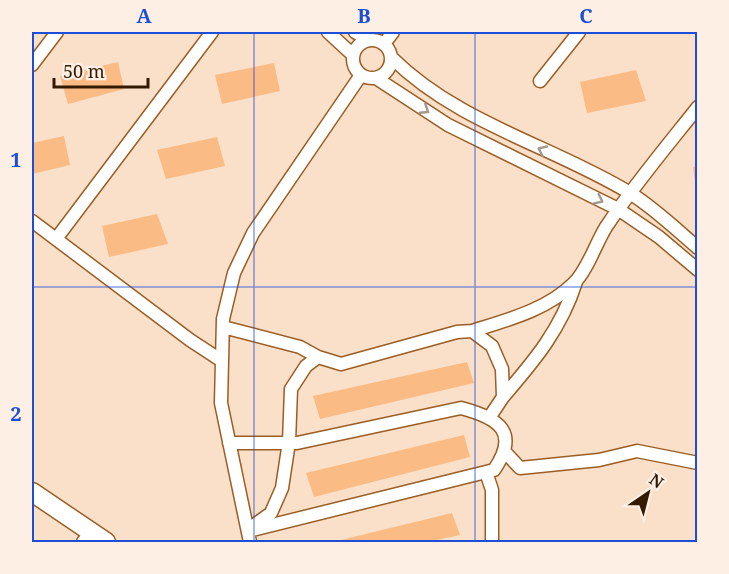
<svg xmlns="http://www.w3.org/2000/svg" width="729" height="574" font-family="'Noto Serif',serif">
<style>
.building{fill:#fbbb85}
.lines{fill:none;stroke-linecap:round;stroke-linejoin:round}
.street-casing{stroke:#9a5e24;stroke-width:15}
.secondary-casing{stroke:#9a5e24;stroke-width:21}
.street{stroke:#fff;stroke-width:12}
.secondary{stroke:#fff;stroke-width:18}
.oneway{stroke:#a3988e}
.grid{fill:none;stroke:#1d4ed8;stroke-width:1.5;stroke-opacity:0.55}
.neatline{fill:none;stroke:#1d4ed8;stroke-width:2}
.grid-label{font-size:20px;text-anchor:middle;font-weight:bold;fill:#1d4ed8}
</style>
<rect width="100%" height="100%" fill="#fadfc9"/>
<path class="building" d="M118,62l6,27 -56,15 -8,-28z
M274,63l6,28 -58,13 -7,-29z
M636,70l10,31 -59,12 -7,-31z
M64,136l6,29 -38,9v-31z
M217,137l8,29 -59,13 -9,-29z
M698,166v22h-2l-3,-21z
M157,214l11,30 -59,13 -7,-31z
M467,362l7,21 -154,36 -7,-23z
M464,435l6,22 -156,40 -8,-24z
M452,513l8,22 -32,7h-95z"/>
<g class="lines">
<defs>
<path id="street" d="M328,32l25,23
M355,32l13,8
M353 59a19 19 0 1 1 38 0a19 19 0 1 1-38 0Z
M384,44l9,-12
M392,58c67,66 159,87 238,135 24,15 46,36 68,55
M32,65l25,-33
M376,78l72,47 170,84 41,28 39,33
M540,81l39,-49
M32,221l158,119 32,21
M56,239l156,-207
M223,327l77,20 18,10 23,7 116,-32 15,-1 20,15 10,23 1,28 -14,21
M472,331c35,-11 75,-21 102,-48 13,-12 22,-40 32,-56 28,-42 61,-81 92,-120
M503,397c32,-37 58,-68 73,-115
M229,443h68l164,-35c38,10 59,24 33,62l-246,61
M506,453l14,15 79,-8 38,-9 61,12
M486,472l6,18v52
M253,526l18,-13 11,-25 7,-46 2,-53 15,-23 12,-9
M83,542l8,-10
M250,542l-29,-139 2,-84 11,-46 19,-40 108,-158"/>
<path id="secondary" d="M32,492l74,50"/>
</defs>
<use href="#street" class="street-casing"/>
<use href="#secondary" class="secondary-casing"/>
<use href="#street" class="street"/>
<use href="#secondary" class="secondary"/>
</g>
<defs><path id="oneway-chevron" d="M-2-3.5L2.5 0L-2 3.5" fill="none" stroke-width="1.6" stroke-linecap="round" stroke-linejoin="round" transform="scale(1.5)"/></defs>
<g class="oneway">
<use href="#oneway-chevron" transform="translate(425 110) rotate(33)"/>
<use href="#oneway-chevron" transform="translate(542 150) rotate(-155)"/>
<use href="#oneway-chevron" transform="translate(599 200) rotate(26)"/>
</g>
<path class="grid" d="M254,32v510M475,32v510M32,287h666"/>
<rect width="729" height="574" fill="none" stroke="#fdefe4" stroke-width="66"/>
<g transform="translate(648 493) rotate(35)" stroke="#fdefe4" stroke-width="4.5" paint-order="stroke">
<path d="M0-4.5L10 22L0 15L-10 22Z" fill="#331a03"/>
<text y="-9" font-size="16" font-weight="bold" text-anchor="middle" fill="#331a03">N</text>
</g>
<path d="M54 78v9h94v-9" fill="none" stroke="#331a03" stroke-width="3"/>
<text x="63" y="78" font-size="18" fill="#331a03" stroke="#fdefe4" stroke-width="4.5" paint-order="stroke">50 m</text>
<rect x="33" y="33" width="663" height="508" class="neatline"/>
<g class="grid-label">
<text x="144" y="23">A</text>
<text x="364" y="23">B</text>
<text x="586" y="23">C</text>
<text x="16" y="167">1</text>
<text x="16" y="421">2</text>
</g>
</svg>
